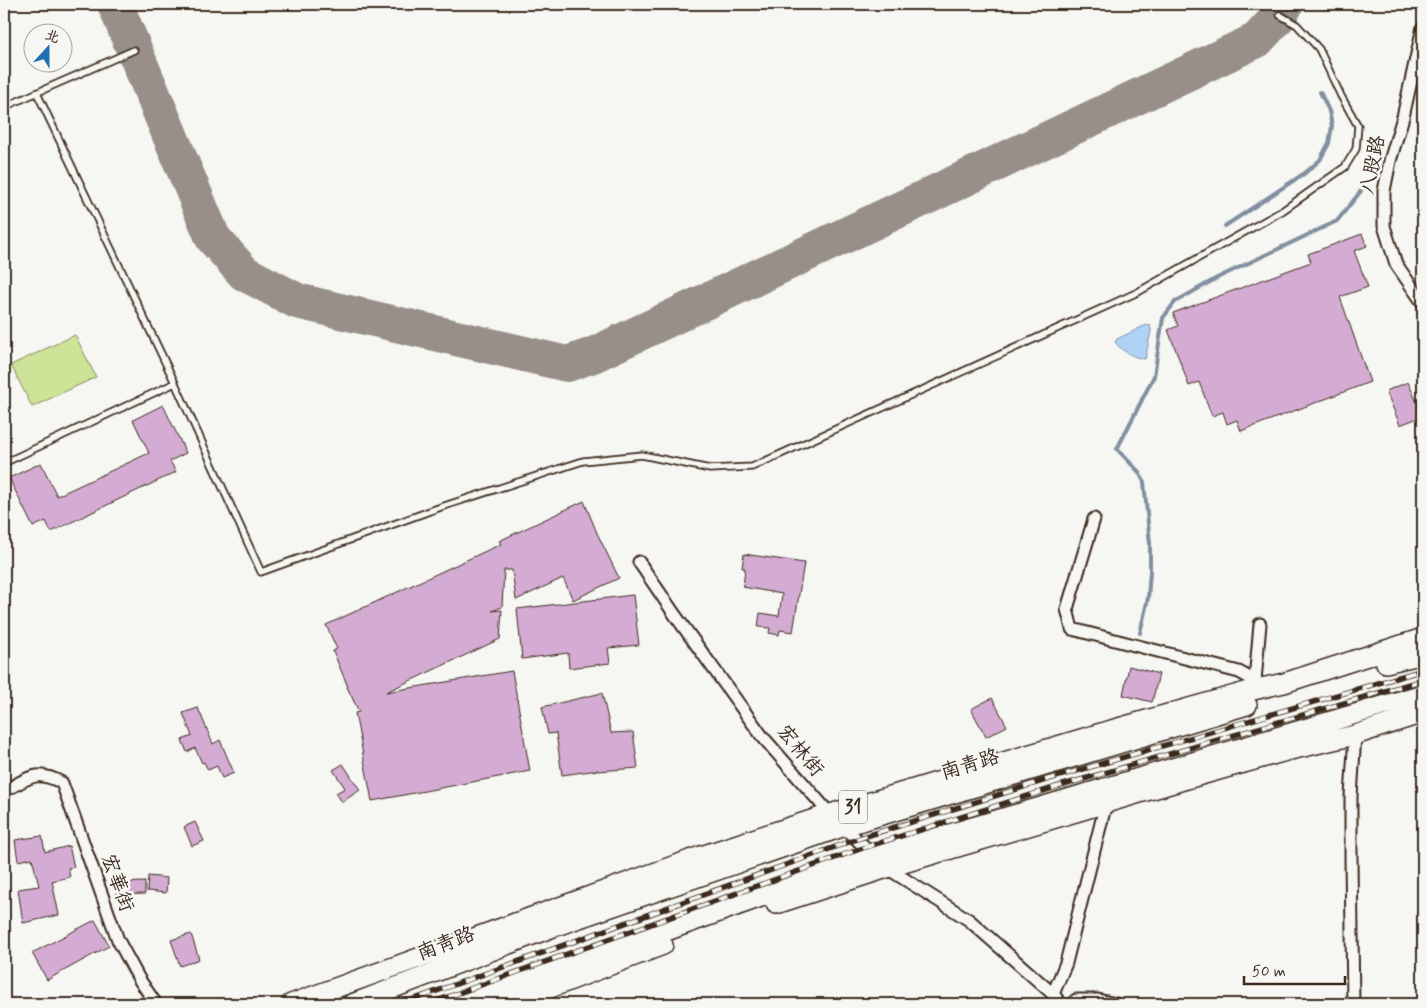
<svg xmlns="http://www.w3.org/2000/svg" width="1427" height="1008" font-family="Mynerve,'LXGW WenKai TC',sans-serif">
<style>
.park{fill:#cde398;stroke:#84865b}
.water{fill:#afd3f7;stroke:#818fa0}
.lines{fill:none;stroke-linecap:round;stroke-linejoin:round}
.stream{stroke:#818fa0;stroke-width:4}
.taxiway{stroke:#989088;stroke-width:36}
.building{fill:#d4acd3;stroke:#3b2a1e}
.service-casing{stroke:#3b2a1e;stroke-width:9}
.minor-casing{stroke:#3b2a1e;stroke-width:15}
.primary-casing{stroke:#3b2a1e;stroke-width:22}
.service{stroke:#f6f6f2;stroke-width:5.5}
.minor{stroke:#f6f6f2;stroke-width:11}
.primary{stroke:#f6f6f2;stroke-width:19}
.rail-casing{stroke:#3b2a1e;stroke-width:5.5}
.rail{stroke:#f6f6f2;stroke-width:4;stroke-dasharray:11;stroke-linecap:butt}
.labels{text-anchor:middle;dominant-baseline:central;stroke-width:5;stroke-linejoin:round;paint-order:stroke}
.shield{fill:#f6f6f2;stroke:#73675e;stroke-width:1}
.shield-label{font-size:19px;font-weight:bold;fill:#3b2a1e}
.street-label{font-size:20px;fill:#3b2a1e;stroke:#f6f6f2}
</style>
<rect width="100%" height="100%" fill="#f6f6f2"/>
<filter id="ink" filterUnits="userSpaceOnUse"><feTurbulence type="fractalNoise" baseFrequency=".02" numOctaves="2"/><feDisplacementMap in="SourceGraphic" scale="10" xChannelSelector="R" yChannelSelector="G"/><feConvolveMatrix kernelMatrix="1 2 1 2 8 2 1 2 1" color-interpolation-filters="sRGB"/></filter>
<g filter="url(#ink)">
<path class="park" d="M75,335l21,42 -64,30 -21,-42z"/>
<path class="water" d="M1150,325l1,6 -6,28c-9,0 -25,-9 -30,-17l2,-3 27,-13z"/>
<g class="lines">
<path class="stream" d="M1225,226l80,-53 15,-13 9,-17 3,-17 -3,-15 -9,-19
M1140,633l8,-35 2,-27v-27l-6,-62 -5,-10 -22,-23 37,-73 9,-58 12,-16 42,-24 120,-57 24,-30"/>
<path class="taxiway" d="M115,4l98,234 31,35 53,28 270,63 26,-9 664,-315 23,-25 6,-11"/>
</g>
<path class="building" d="M1362,234l5,12 -13,5 14,36 -28,10 30,85 -129,49 -4,-11 -10,4 -4,-12 -11,4 -13,-34 -10,4 -11,-30 -10,-26 10,-4 -5,-13 138,-51 -3,-8z
M1408,382l15,34 -23,9 -14,-34z
M163,405l23,48 -16,8 6,11 -125,60 -5,-11 -13,6 -24,-49 32,-15 16,33 92,-43 -16,-33z
M584,501l13,32 22,45 -46,22 -10,-22 -47,22 -4,-30h-8l-2,37 -10,4 10,-1 -2,29 -114,53 126,-21 18,100 -158,30 -17,-88 4,-1 -12,-25h1l-15,-36 4,-2 -11,-24 175,-81 -2,-3z
M744,554l60,9 -11,69 -13,-2 -1,5 -10,-2 1,-5 -12,-1 2,-14 19,3 3,-22 -39,-7 2,-19h-3z
M633,595l6,50 -31,3 2,15 -41,5 -1,-15 -46,6 -5,-50z
M1129,666l30,8 -7,28 -29,-7z
M602,693l9,40 22,-1 5,36 -40,3v-1l-36,5 -6,-42 -8,1 -6,-27z
M992,698l15,28 -21,11 -15,-28z
M198,708l15,36 7,-4 14,33 -12,5 -5,-12 -9,4 -4,-8 -2,1 -7,-15 -8,4 -5,-12 10,-4 -9,-23z
M343,764l17,26 -18,12 -6,-9 9,-5 -12,-18z
M195,822l9,19 -12,5 -8,-19z
M42,836l3,16 24,-6 5,21 -6,1 2,9 -18,4 7,34 -36,8 -5,-34 21,-3 -7,-28 -14,3 -3,-21z
M148,876l19,2 -1,15 -19,-2z
M145,882v12l-28,1v-12z
M95,920l14,26 -62,34 -15,-27z
M191,934l8,25 -19,7 -9,-26z"/>
<g class="lines">
<defs>
<path id="service" d="M37,93l138,290 86,189 180,-65 142,-46 59,-6 68,14 42,-2 386,-175 144,-81 63,-44 11,-18 2,-23 -17,-30 -22,-47 -22,-24 -17,-10
M4,107l130,-57
M4,463l171,-80"/>
<path id="minor" d="M1423,27l-20,90 -13,44 -6,30v35l12,38 27,39
M1094,519l-27,90 5,20 167,43 27,15
M639,562l36,53 87,121 68,78 57,54 82,52 84,74 8,10
M1255,681l5,-57
M4,791c24,-12 31,-23 58,-8l56,157 21,39 17,25
M1053,994l13,-31 40,-160
M1072,1004l4,-4h22l18,4
M1353,1004l-2,-145v-63l4,-61"/>
<path id="primary" d="M1386,663l37,-9
M776,904l111,-36 300,-89 99,-28 69,-16 68,-22
M291,1004l407,-147 132,-43 281,-84 142,-40 31,-7 139,-45
M352,1004l204,-78 286,-99 405,-122
M463,1004l412,-148 548,-162
M508,1004l155,-59"/>
</defs>
<use href="#service" class="service-casing"/>
<use href="#minor" class="minor-casing"/>
<use href="#primary" class="primary-casing"/>
<use href="#service" class="service"/>
<use href="#minor" class="minor"/>
<use href="#primary" class="primary"/>
<defs>
<path id="rail" d="M401,1004l459,-166 189,-59 374,-109
M428,1004l432,-155 193,-61 370,-108"/>
</defs>
<use href="#rail" class="rail-casing"/>
<use href="#rail" class="rail"/>
</g>
</g>
<g class="labels">
<rect class="shield" x="839" y="790.5" width="28" height="33" rx="4"/>
<g class="shield-label">
<text x="853" y="807">31</text>
</g>
<g class="street-label">
<text transform="translate(1373 165) rotate(-79)">八股路</text>
<text transform="translate(800 751) rotate(50)">宏林街</text>
<text transform="translate(970 765) rotate(-17)">南青路</text>
<text transform="translate(117 883) rotate(70)">宏華街</text>
<text transform="translate(446 944) rotate(-21)">南青路</text>
</g>
</g>
<rect width="1427" height="1008" fill="none" stroke="#f6f6f2" stroke-width="20"/>
<rect x="10" y="10" width="1407" height="988" fill="none" stroke="#3b2a1e" stroke-width="2" filter="url(#ink)"/>
<g transform="translate(48 48) rotate(21)"><circle r="24" fill="#f6f6f2" stroke="#aba49d"/>
<path d="M0-4L9 19L0 12L-9 19Z" fill="#1f6fb2"/>
<text y="-8" font-size="14" font-weight="bold" text-anchor="middle" fill="#3b2a1e">北</text>
</g>
<path d="M1244 976v8h101v-8" fill="none" stroke="#3b2a1e" stroke-width="2.5"/>
<text x="1252" y="976" font-size="15" fill="#3b2a1e" stroke="#f6f6f2" stroke-width="4" paint-order="stroke">50 m</text>
</svg>
